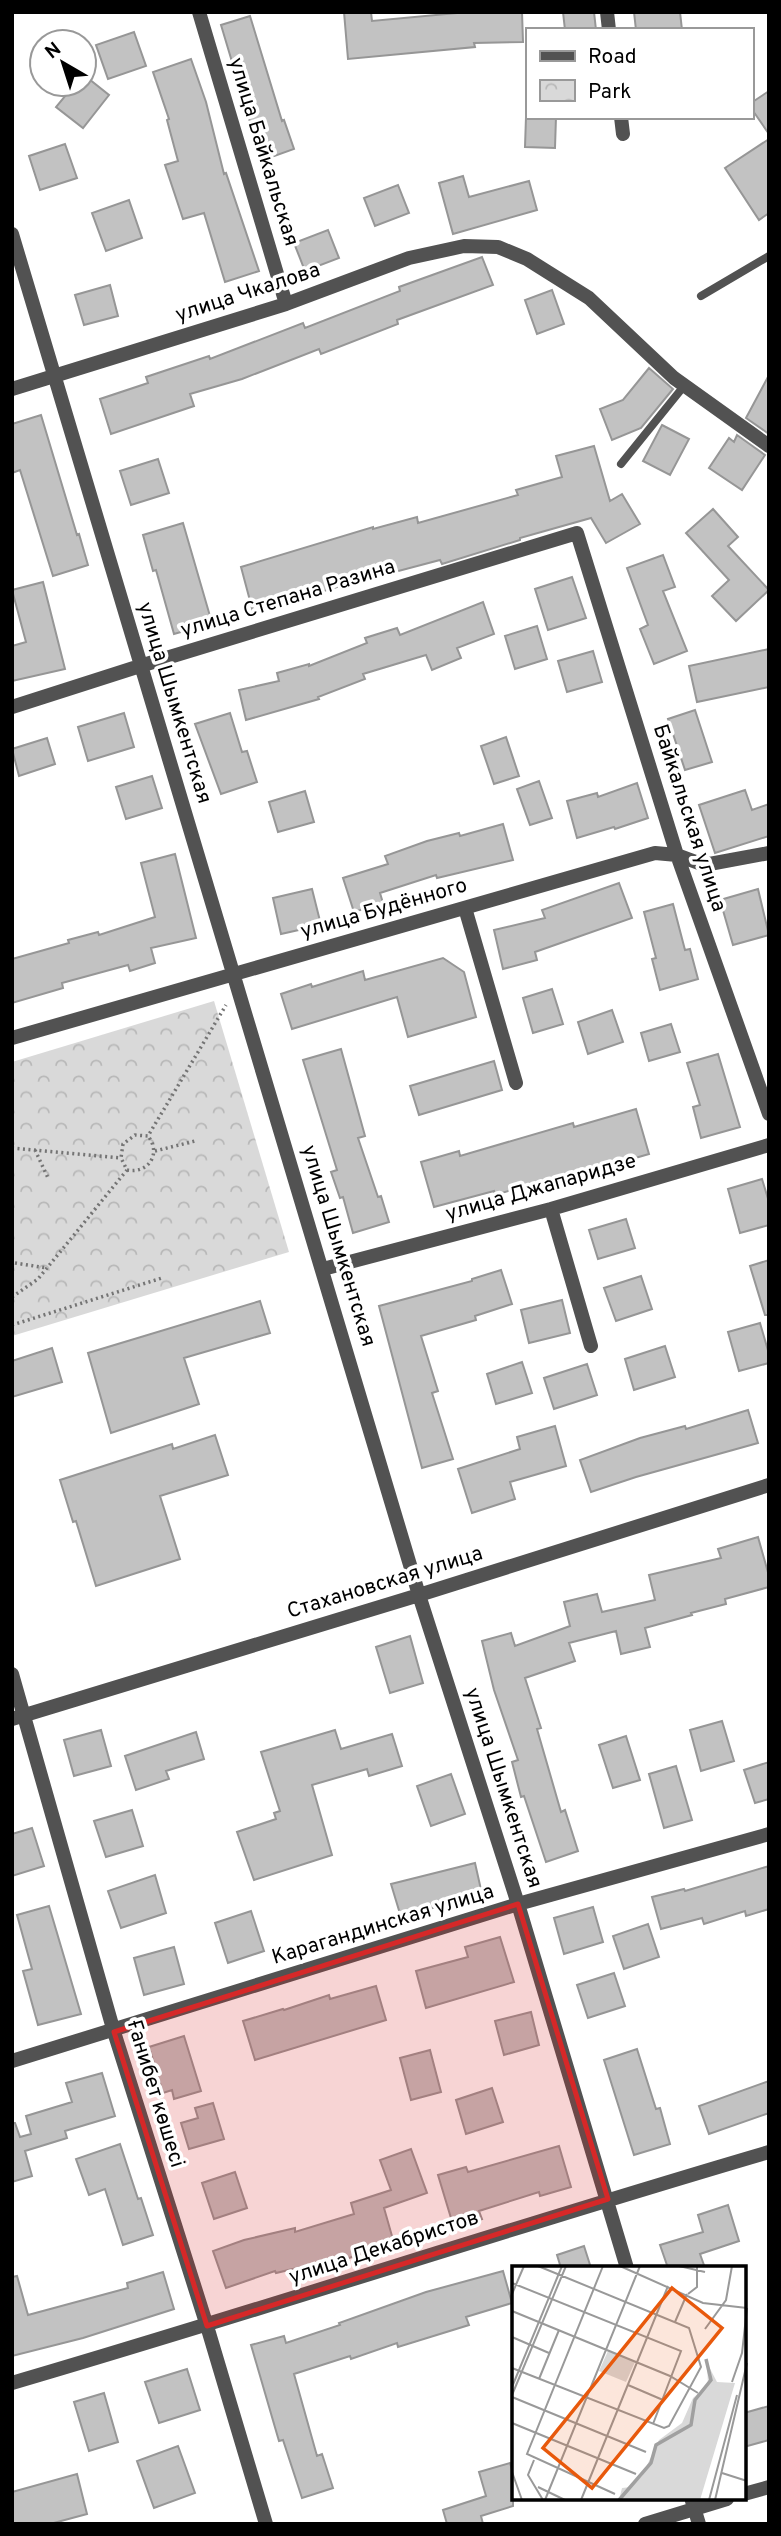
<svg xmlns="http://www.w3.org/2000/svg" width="781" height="2536" font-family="Overpass,sans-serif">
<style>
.park{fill:url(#park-crowns)}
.building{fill:#c2c2c2;stroke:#969696;stroke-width:2}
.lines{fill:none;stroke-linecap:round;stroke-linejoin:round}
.path{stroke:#747474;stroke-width:3.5;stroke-dasharray:2 3.5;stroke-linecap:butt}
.service{stroke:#525252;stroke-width:8}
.minor{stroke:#525252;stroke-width:14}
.marked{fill:#d62828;fill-opacity:0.2;stroke:#d62828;stroke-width:5;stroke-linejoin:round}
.labels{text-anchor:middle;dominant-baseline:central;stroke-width:7;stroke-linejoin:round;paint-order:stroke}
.street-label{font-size:21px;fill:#000;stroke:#fff}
.inset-river{fill:none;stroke:#a0a0a0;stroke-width:3.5}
.inset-road{fill:none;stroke:#999;stroke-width:2}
.view{fill:#e8590c;fill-opacity:0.15;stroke:#e8590c;stroke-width:3.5}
.inset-edge{fill:none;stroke:#000;stroke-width:3.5}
</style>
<defs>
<pattern id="park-crowns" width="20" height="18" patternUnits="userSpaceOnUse" patternTransform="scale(1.75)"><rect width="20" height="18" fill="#d9d9d9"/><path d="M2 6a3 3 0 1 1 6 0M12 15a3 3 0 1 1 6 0" fill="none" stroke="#b8b8b8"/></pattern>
</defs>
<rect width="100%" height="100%" fill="#fff"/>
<path class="park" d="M214,1001l75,251 -277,84v-274z"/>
<path class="building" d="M344,12h27l1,9 96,-9h54l1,30 -49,1 1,4 -127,12z
M563,12h31l2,18h-31z
M634,12h46l2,18h-46z
M250,16l32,105 2,-1 10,29 -28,10 -13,-38 -3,1 -29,-97z
M134,32l12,34 -38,13 -12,-34z
M191,59l15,43 18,72 2,-1 33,98 -34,11 -21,-69 -21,6 -18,-54 13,-4 -11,-41 2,-1 -16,-47z
M84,75l25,20 -26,33 -27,-21 19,-23h9z
M769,91v43l-18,-26v-5z
M526,117h30l-1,31 -30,-1z
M769,139v74l-10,7 -34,-52z
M65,144l12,34 -37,12 -11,-34z
M463,176l6,21 60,-16 8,29 -84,24 -14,-51z
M398,185l11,28 -34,13 -11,-28z
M129,200l13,38 -36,13 -14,-38z
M328,230l11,28 -34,13 -11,-28z
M482,257l11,28 -96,35 1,4 -77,30 -2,-5 -77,30 -52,15 4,12 -83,28 -11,-35 48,-16 -2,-6 63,-21 1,3 93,-36 2,5 95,-37 -1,-4z
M110,285l8,31 -34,9 -9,-30z
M552,290l12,34 -27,10 -12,-34z
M649,368l24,21 -32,39 -29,12 -12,-31 23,-9z
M769,375v59l-23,-16z
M41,415l36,120 2,-1 9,31 -35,11 -33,-106 -8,3v-49z
M662,425l27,14 -19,36 -27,-14z
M737,435l28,20 -23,35 -33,-22 20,-30 5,4z
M594,446l16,55 12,-7 18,30 -34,19 -15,-25 -71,20v2l-78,24 -2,-4 -49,13v-2l-138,41 -12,-45 132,-40v2l44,-12 1,6 100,-28 -2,-5 46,-13 -6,-21z
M158,459l11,34 -38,12 -11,-34z
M713,509l25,28 -10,9 41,44 -33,31 -24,-25 17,-16 -43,-47z
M183,523l29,100 -38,11 -18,-64 -3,1 -10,-36z
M663,555l12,32 -12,4 24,60 -33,13 -14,-35 8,-4 -21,-57z
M572,577l14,41 -38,12 -13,-41z
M43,582l22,87 -53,12v-35l14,-4 -14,-52z
M483,602l11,32 -37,14 4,10 -29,12 -6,-15 -63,19 2,5 -47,18 1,2 -73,21 -7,-30 40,-9 -2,-8 32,-9v2l58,-23 -2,-5 32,-10 3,7z
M537,626l10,33 -32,10 -10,-33z
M769,649v38l-72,15 -8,-36z
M593,651l9,31 -35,10 -9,-31z
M695,710l17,52 -27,8 -17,-51z
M124,713l10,34 -46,14 -10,-34z
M230,713l12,39 5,-1 10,31 -36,12 -26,-70z
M506,737l13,39 -25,8 -13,-38z
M47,738l8,26 -36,12 -7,-27z
M152,776l10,32 -36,11 -10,-32z
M539,781l13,37 -22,7 -13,-36z
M637,783l11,35 -33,11 -1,-2 -37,11 -10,-37 30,-8 1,4z
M745,790l7,20 17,-6v32l-54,17 -16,-48z
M305,791l9,31 -36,10 -9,-30z
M503,824l10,36 -76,18 -1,-3 -56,18 3,10 -29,9 -11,-34 45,-14 -3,-8 42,-15 32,-8 1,3z
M175,854l21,84 -45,10 4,15 -25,8 -2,-6 -66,18 1,5 -51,15v-44l57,-16 -1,-3 30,-8 1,3 56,-18 -14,-54z
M619,883l13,35 -97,34 2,8 -34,9 -9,-39 51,-12 -3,-8z
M312,889l9,36 -40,9 -8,-36z
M758,889l11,46 -36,10 -13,-45z
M673,904l12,46 5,-1 8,30 -38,11 -8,-31 4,-1 -12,-46z
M443,958l21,14 12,45 -68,20 -11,-40 -105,32 -11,-35 30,-10 1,3 51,-16 2,9z
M552,989l11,35 -30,9 -10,-35z
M612,1010l11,32 -35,12 -10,-32z
M671,1024l9,28 -31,9 -8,-28z
M341,1049l24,87 -7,2 20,59 3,-1 8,26 -36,11 -10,-36 -3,1 -9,-26 6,-2 -34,-110z
M718,1054l22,73 -39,11 -8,-31 7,-2 -13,-42z
M494,1061l8,29 -83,25 -9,-29z
M636,1109l13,45 -38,11 -1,-4 -115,34 -1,-4 -60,16 -13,-45 38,-11 1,5 113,-33 1,4z
M762,1179l7,23v23l-29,8 -12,-44z
M626,1219l9,29 -37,11 -9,-29z
M769,1260v55h-4l-15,-49z
M501,1270l11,34 -37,12 1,4 -55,16 17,55 -6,2 21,66 -31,9 -43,-162 93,-25v-2z
M641,1276l11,33 -36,12 -12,-33z
M562,1300l8,33 -41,10 -8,-33z
M260,1301l10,32 -86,25 15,46 -88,29 -23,-80z
M760,1323l9,31v9l-30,8 -11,-39z
M665,1346l10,31 -41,13 -9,-31z
M52,1348l10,34 -50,15v-36z
M522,1362l10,31 -36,11 -9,-30z
M587,1364l10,31 -43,14 -10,-31z
M748,1410l10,33 -122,34 -45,15 -11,-32 60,-22 45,-12 1,3z
M555,1426l11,40 -56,16 5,17 -43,14 -14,-44 62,-20 -3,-12z
M215,1435l13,40 -68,21 20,63 -84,27 -20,-65 -3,1 -13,-42 112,-36 1,5z
M758,1537l11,39v11l-44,12 1,5 -35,9 1,2 -47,13 5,19 -29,7 -5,-23 -47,12 6,18 -50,17 16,50 -4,1 24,83 4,-2 13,41 -32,11 -22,-66 -3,1 -9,-35 6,-2 -24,-70 -12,-49 29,-8 4,13 55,-20 -6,-24 33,-8 5,18 53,-12 -6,-25 72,-17 -3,-9z
M410,1636l13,47 -33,10 -14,-46z
M722,1721l12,40 -33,10 -11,-41z
M101,1730l10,36 -37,10 -10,-36z
M335,1730l6,19 51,-15 10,32 -33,10 -2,-7 -55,16 20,70 -78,25 -17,-48 39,-13 -2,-6 6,-2 -19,-59z
M196,1732l8,27 -38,12 3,8 -33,11 -11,-34z
M626,1736l14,44 -27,8 -14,-43z
M769,1762v37l-14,4 -11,-33z
M676,1766l16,54 -28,8 -15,-54z
M451,1774l14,40 -34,12 -14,-40z
M132,1810l11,36 -37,11 -12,-36z
M32,1828l12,38 -32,10v-42z
M475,1863l7,31 -81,23 -10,-33z
M769,1866v43l-23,7 -1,-5 -41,13 -2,-6 -41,11 -9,-32 32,-8 1,2z
M155,1875l11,38 -45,15 -13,-37z
M49,1906l32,108 -43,11 -15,-54 9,-2 -15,-54z
M593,1907l10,35 -39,12 -10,-36z
M251,1911l13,40 -36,12 -13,-40z
M648,1924l11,33 -35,12 -11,-33z
M500,1937l14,45 -88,26 -10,-37 52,-14 -3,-10z
M174,1947l10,37 -40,11 -10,-37z
M614,1973l11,33 -37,12 -11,-33z
M376,1986l10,34 -131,40 -12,-39 40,-12 1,1 45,-15 1,4z
M531,2012l8,33 -35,10 -9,-34z
M184,2036l17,55 -27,8 -2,-9 -9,3 -14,-46z
M637,2049l19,60 4,-1 10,36 -36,11 -30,-95z
M430,2050l11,42 -30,8 -11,-42z
M102,2073l13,43 -50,15 2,7 -42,13 7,25 -20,6v-59h3l5,14 11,-3 -5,-18 46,-14 -6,-19z
M769,2081v32l-60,21 -10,-28z
M492,2088l11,34 -37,12 -10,-34z
M213,2103l11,36 -35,10 -8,-26 17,-5 -3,-10z
M120,2144l18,55 3,-1 12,37 -30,10 -18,-56 -16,6 -13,-36z
M559,2146l12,41 -31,9 -1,-4 -60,19 3,8 -28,9 -16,-53 28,-8 2,5z
M411,2149l16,44 -43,15 10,35 -75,25 -1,-5 -42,10 -1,-2 -49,17 -13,-37 31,-11 51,-12v4l59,-18 -3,-11 40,-13 -11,-30z
M235,2172l12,36 -33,11 -12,-36z
M728,2205l11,36 -39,13 5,14h-37l-8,-23 43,-13 -5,-17z
M584,2246l7,22h-30l-4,-13z
M503,2271l9,32 -46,14 3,8 -71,22 -1,-4 -46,16 -1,-3 -56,18 23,82 5,-2 11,34 -31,10 -19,-58 -4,1 -28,-96 33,-9 2,7 54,-18 -1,-2 87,-31z
M163,2272l11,37 -91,29 -71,18v-79l5,-1 11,39 100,-27 -1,-5z
M187,2369l13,41 -41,13 -14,-41z
M104,2393l14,49 -29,9 -15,-49z
M769,2406v34l-25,7v-34z
M178,2446l17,47 -41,15 -17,-47z
M510,2463l3,10v33l-32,10 2,8h-36l-4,-14 43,-14 -7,-24z
M77,2474l10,40 -37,10h-38v-32z"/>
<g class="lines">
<path class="path" d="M12,1148l109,10
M35,1150l14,30
M155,1151l40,-10
M127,1170c21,4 35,-16 21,-34
M15,1263l32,5
M12,1297l26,-18 89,-109 -6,-12 2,-14 12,-9 13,1 78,-131
M12,1325l150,-47"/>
<path class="service" d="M701,296l68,-40
M621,464l63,-78"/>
<path class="minor" d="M199,12l87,292
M607,12l2,18
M621,117l2,17
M12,234l407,1361 99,309 109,364
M12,389l274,-85 123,-46 55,-12 34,1 29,12 62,39 85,80 95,68
M12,707l128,-41 437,-133 100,322 92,259
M465,908l51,175
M12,1038l643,-185 22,2 27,10 65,-12
M551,1209l40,137
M323,1269l228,-60 218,-64
M12,1674l102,358 93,294 59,198
M12,1719l407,-124 350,-110
M12,2061l506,-157 251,-70
M12,2383c253,-74 504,-157 757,-231
M744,2494l25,-7
M692,2501l7,23
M645,2524l82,-25"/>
</g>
<path class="marked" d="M518,1904l90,295 -401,127 -93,-294z"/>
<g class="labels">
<g class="street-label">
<text transform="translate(263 152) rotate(73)">улица Байкальская</text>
<text transform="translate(248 293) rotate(-18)">улица Чкалова</text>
<text transform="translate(288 599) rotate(-17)">улица Степана Разина</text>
<text transform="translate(174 703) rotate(73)">улица Шымкентская</text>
<text transform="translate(689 818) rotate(72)">Байкальская улица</text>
<text transform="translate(384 909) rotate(-16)">улица Будённого</text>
<text transform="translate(541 1188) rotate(-16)">улица Джапаридзе</text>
<text transform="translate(338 1246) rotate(73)">улица Шымкентская</text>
<text transform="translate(385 1583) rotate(-17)">Стахановская улица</text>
<text transform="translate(503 1788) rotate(72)">улица Шымкентская</text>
<text transform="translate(383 1925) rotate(-17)">Карагандинская улица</text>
<text transform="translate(155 2094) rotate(73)">Ғанибет көшесі</text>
<text transform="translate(384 2248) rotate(-18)">улица Декабристов</text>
</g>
</g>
<g transform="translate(512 2266)">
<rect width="234" height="234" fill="#fff"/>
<path d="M96,85l27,11 -9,20 -27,-11zM195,97l10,19 18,1 -35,117h-81l3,-12 9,-1 11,-11 17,-36 23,-17 11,-25 15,-13z" fill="#d9d9d9"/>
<path class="inset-river" d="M107,234l32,-37 5,-18 35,-20 4,-25 16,-20 -5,-21"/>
<path class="inset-road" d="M91,0l-76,188 88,40M108,0l83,37 44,5M167,0l26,6M0,17l169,68 -28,73M0,28l12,-28M176,28l9,-7v-21M0,45l158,65 28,17M163,56l12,-28M193,63l21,-29 6,-34M0,71l37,16M0,102l152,60 5,-2 32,-59 -12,-39 -151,-62M27,113l20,-49M220,116l10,-29 5,-45M116,119l35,15M0,121l50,-121M0,129l54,-129M0,131l134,55M0,157l124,51M22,194l-6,15 15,25M0,206l10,28M210,207l25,8M26,221l27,13M33,234l95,-234M69,234l87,-214M197,234l28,-105M203,234l32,-137"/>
<path class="view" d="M160,22l50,40 -130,160 -49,-40z"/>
<rect width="234" height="234" class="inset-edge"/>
</g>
<rect width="781" height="2536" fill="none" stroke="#000000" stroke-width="28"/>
<rect x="526" y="28" width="228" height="91" fill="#ffffff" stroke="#999999" stroke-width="2"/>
<rect x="540" y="51" width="35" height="10" fill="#525252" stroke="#999999" stroke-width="2"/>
<text x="588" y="63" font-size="21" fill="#000000">Road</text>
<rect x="540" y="80" width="35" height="21" fill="url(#park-crowns)" stroke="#999999" stroke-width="2"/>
<text x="588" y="98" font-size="21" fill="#000000">Park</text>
<g transform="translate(63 63) rotate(321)"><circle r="33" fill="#ffffff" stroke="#999999" stroke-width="2"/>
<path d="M0-5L12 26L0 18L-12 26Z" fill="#000000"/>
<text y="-10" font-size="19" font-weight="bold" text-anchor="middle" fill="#000000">N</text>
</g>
</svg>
